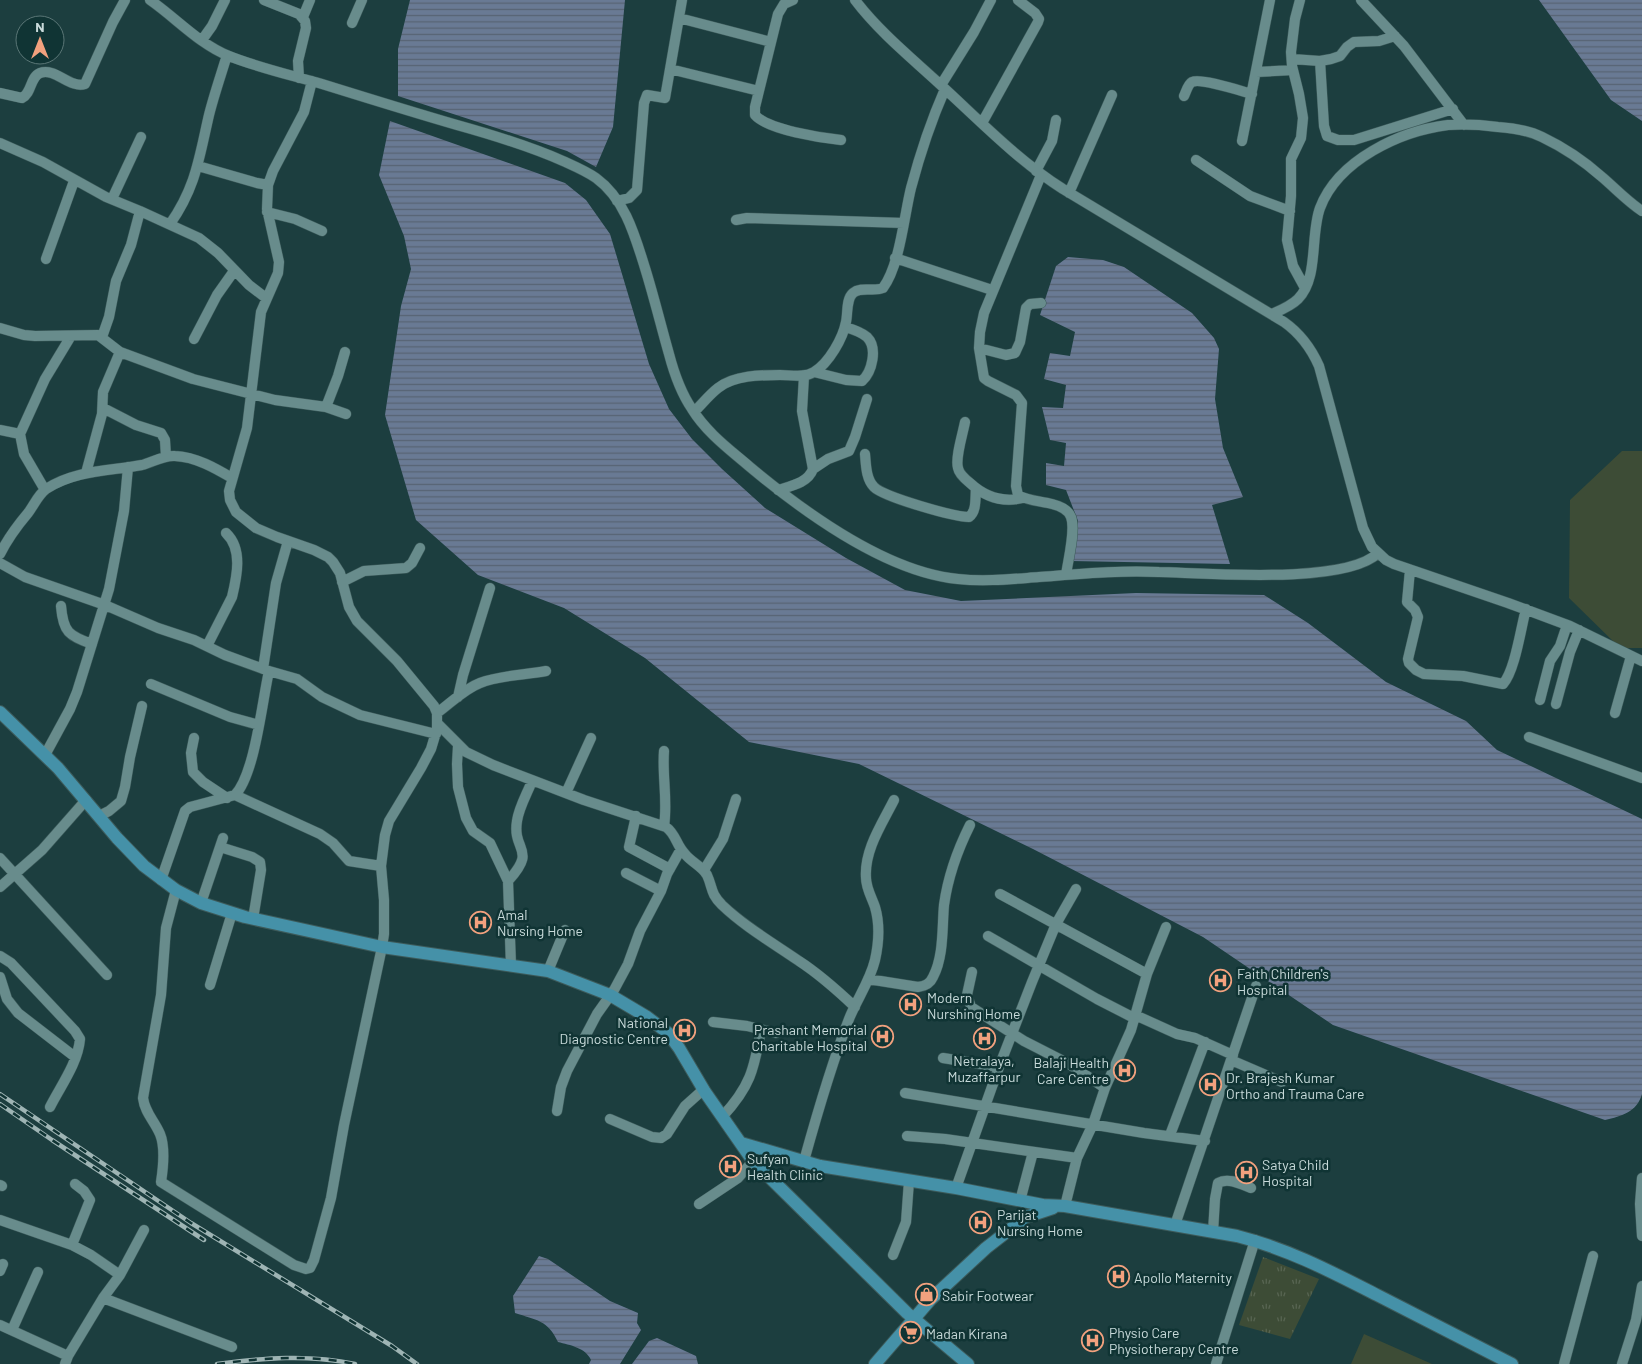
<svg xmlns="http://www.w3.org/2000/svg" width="1642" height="1364" font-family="Barlow,sans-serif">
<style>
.grass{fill:url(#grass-tufts)}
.pitch{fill:#3d4c36}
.water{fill:url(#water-rules)}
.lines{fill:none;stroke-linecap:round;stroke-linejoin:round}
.minor-casing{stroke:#3d5b5b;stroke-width:11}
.major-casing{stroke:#3d5b5b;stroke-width:14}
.minor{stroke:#688c8c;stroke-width:10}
.major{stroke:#4591a8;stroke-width:12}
.rail-casing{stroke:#9eb4b4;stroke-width:4.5}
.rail{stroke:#103434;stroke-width:2.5;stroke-dasharray:8;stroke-linecap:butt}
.labels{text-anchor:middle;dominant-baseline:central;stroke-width:5;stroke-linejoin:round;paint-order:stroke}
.poi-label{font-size:14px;fill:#c8dada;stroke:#103434;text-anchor:start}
</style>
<defs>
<pattern id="grass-tufts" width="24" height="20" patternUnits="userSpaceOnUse" patternTransform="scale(1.25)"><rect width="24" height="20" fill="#3d4c36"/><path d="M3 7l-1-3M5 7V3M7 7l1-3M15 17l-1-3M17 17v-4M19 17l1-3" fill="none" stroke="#586552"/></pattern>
<pattern id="water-rules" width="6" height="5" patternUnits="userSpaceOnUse" patternTransform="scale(1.25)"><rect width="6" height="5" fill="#697a94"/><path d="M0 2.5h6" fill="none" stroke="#576373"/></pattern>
</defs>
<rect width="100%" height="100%" fill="#1c3e3f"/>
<path class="grass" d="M1263,1257l56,22 -29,60 -51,-14z"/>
<path class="pitch" d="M1622,451h20v197h-22l-51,-50 1,-98z
M1364,1334l68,30h-81z"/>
<path class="water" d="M410,0h215l-12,127 -17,40 -29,-16 -169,-55v-47z
M1539,0h103v121l-31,-21z
M390,121l175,62 21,17 24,34 39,130 20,45 23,30 30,30 43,39 81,50 59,32 56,11 175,-8 128,2 44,28 78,59 80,39 31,29 145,69v275c-5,18 -20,22 -37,26l-272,-95 -130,-88 -170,-88 -174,-85 -110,-22 -104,-84 -81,-50 -86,-33 -62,-55 -31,-105 16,-109 10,-37 -7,-33 -25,-61z
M1068,257l35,3 21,7 68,46 22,25 5,11 -4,50 8,49 20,49 -31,8 18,59 -159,-3 7,-40 -12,-31 -20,-5v-22l18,3 2,-23 -16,-3 -8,-33 21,1 3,-23 -22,-6 6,-26 20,3 5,-24 -35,-17 16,-49z
M539,1256l9,3 62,42 28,12 -1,10 4,7 -21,34h-31l2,-4c-5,-12 -21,-15 -33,-18 -10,-22 -22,-22 -43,-29l-2,-17z
M657,1338l39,18 2,8h-66l17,-23z"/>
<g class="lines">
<defs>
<path id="minor" d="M150,0c26,18 49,44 79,56 30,12 62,19 93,28 45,14 90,28 135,41 36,10 72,21 106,36 11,5 23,10 33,17 29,21 39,58 49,90 9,29 16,58 24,86 5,19 12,39 23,55 15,24 37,40 58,58 54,45 135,105 208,112 27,3 54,0 81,-2 40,-3 80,-7 120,-5 46,1 187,13 219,-19
M264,0l35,14 6,7 1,7 -8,33 1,17
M793,0l-9,4 -6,10 -23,93v8c13,15 67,23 86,25
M855,0c25,33 59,60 89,88 39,36 75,73 119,101l221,133c17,12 27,26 35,44l44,162 9,19 14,13 8,4 114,39 62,23 72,35
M1300,0l-5,19 -4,33 1,14 7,28 4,24 -2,20 -10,21v37l-4,44 6,26 12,22
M1361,0l43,46 60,79
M303,17l7,-17
M679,18l92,24
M352,23l10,-23
M202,40l10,-14 13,-26
M1292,59l28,2 11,-2 9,-3 7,-9 7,-5 25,-1 16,-5
M1320,61l4,65 3,10 11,4h16l99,-31
M670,69l89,22
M1256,72l37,-2
M941,85l33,-53 17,-32
M0,93l22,5c10,-5 8,-21 18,-25 15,-6 30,16 45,11l28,-62 12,-22
M1184,96c2,-4 4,-12 8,-14 9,-4 49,9 60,12
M982,123l56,-101 1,-3 -4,-6 -17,-13
M1242,141l28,-141
M0,143l43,19 63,35 34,14 59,27 19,15 31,32 17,13
M1196,160l54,36 40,15
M198,166l59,17 11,2
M1036,171l16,-30 4,-21
M1041,175l-57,138 -4,19 -1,16 5,30 4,3 28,14 6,8 -6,83 2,9c10,6 23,6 34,9 8,2 16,5 19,13 5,13 -3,43 -5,58
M1069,193l43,-98
M112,199l29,-62
M617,201l12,-3 8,-8 7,-87 3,-8 18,3 17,-98
M267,212l28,7 27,12
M736,220l11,-2 157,5
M170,224c26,-37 29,-66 39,-109 5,-20 12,-40 18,-60
M895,258l97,32
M46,259l28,-78
M1272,314c9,-4 19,-8 26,-15 21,-21 12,-64 22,-91 18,-48 80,-77 128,-83 16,-1 34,0 50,2 14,1 30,3 44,10 21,10 42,24 60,40 13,11 25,24 40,34
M0,328l24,7 11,1 63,-1 22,17 73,27 82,21 51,7 20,7
M102,337l7,-20 7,-36 15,-36 9,-34
M194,339l23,-44 17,-24
M979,348l27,7 9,-2 5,-11 6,-34 4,-4 11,-1
M814,372l32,8 16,1c10,-9 16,-33 5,-44 -6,-5 -15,-8 -22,-10
M326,407l12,-31 7,-24
M103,408l33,17 25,8 4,7 1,17
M694,412c8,-8 15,-17 24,-24 16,-13 43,-13 62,-13 11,0 24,3 34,-3 15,-9 29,-34 32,-50 2,-9 0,-23 7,-29 8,-7 21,-1 30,-5 17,-23 21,-72 28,-100 9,-34 20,-67 34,-99
M965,422c-2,11 -10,36 -7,46 1,6 7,11 12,15 15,14 32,20 53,15
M0,430l20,4
M865,454c1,11 1,25 9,33 10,10 80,30 95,30 8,-6 6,-19 7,-29
M813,469l15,-10 21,-8 6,-14 12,-38
M86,473l16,-59 1,-22 17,-40
M45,490l-21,-36 -4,-20 25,-55 26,-43
M778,490c13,-4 30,-7 35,-21l-11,-58 2,-35
M0,554c8,-16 17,-28 28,-41 6,-8 10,-18 18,-24 29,-19 64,-18 96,-24 11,-3 22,-10 33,-9 21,1 40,12 57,22
M0,563l25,14 80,28 53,23 36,12 31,15 44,16 28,8 25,18 38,18 76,19
M1410,570l-3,32 8,8 3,7 -10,42 1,4 7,7 8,4 39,2 40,8c12,-13 18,-57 23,-75
M342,582l22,-11 42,-3 6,-5 8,-15
M61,606c2,26 8,30 31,38
M207,646l25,-49c5,-21 11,-48 -6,-64
M263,669l13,-86 12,-42
M151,684l79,33 29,8
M458,697l5,-22 27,-87
M1540,700l10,-39 10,-15 7,-21
M1556,704l14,-52 9,-22
M437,713c14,-10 27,-24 43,-30 20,-8 45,-8 66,-12
M1615,713l16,-57
M438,724l28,28 27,13 91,35 82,27c10,7 10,18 19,27 6,8 17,12 22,21 6,13 3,18 15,30 23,22 51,38 77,56 20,13 38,29 56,46
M1529,737l113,41
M194,738l-3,15 2,19 10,10 24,16
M458,746l-1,18 1,23 8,31 7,13 17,12 18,38 3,85
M664,751c-2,25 4,50 0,75
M45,755l25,-46 7,-17 32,-103 15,-78 4,-44
M566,793l25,-55
M235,795l85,39 13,9 16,18 32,5
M99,816l10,-5 12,-10 4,-14 5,-30 12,-51
M636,816l-7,31 41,22
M220,847l32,10 8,5 1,8 -8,49
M0,858l107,117
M704,870l19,-31 13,-40
M626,873l35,18
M161,880l24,-69 5,-4 45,-12c20,-21 27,-93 34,-124
M508,881c30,-33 4,-29 9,-60 2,-14 10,-27 15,-40
M0,887l42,-37 44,-50
M176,890l-10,38 -5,67 -18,103c2,15 11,22 17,36 5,12 3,35 1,48l133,83 12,4 4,-1 4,-8 17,-62 13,-73 38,-178 2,-13v-34l-3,-34 4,-31 4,-14 32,-53 10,-19 6,-20v-16l-3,-7 -37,-45 -40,-40 -8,-14 -9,-34 -7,-11 -5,-5 -14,-7 -37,-13 -21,-9 -20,-16 -6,-12 -1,-9 18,-63 14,-116 17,-39 1,-11 -12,-53 1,-24 5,-14 31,-59 8,-31
M1000,894l147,80
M201,903l22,-65
M988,936l109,63 37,19
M0,956l11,7 64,68 5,8c-2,24 -20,48 -30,68
M548,971l17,-41
M972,972l-5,23 4,12 53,34 45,23 36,24
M0,977l7,22 11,14 57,44
M868,979l50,8c7,-1 12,-3 15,-10 11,-21 9,-49 11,-72 4,-29 13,-54 26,-80
M210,985l22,-72
M1135,1015l42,19 18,4 38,17
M713,1022l34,4 29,7
M943,1058l56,9
M1231,1060l51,22
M905,1093l239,40 61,8
M557,1111l4,-24 6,-16 30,-57 17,-24 14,-26 12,-33 21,-40 6,-17 14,-25
M722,1117c28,-30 32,-47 39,-87
M610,1119l42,18 9,1 6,-4 18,-28 19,-17
M1170,1135l35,-93
M907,1136l38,3 132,19
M804,1161c13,-47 27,-96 45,-142 8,-20 21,-38 26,-59 4,-18 5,-36 0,-53 -3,-9 -9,-19 -9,-29 -2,-28 16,-54 28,-78
M1642,1178l-2,26 2,32
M0,1185l2,1
M956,1188l43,-121 33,-85 24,-58 20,-35
M1020,1201l13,-49
M699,1204l39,-26 15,-17
M1065,1206l12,-48 16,-34 12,-36 26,-58 16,-56 19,-47
M0,1220l72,25 19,10 29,20
M1175,1225l81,-239
M1213,1232l2,-33 3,-16c10,-6 23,1 33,5
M72,1245l18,-45 -6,-9 -9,-7
M893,1255l13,-33 3,-41
M0,1271l3,-7
M103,1298l129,49
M0,1325l68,31
M12,1330l26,-58
M65,1364l3,-8 35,-58 17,-23 24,-45
M1216,1364l39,-124
M1564,1364l29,-108
M1622,1364l14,-44 6,-34"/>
<path id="major" d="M0,712l58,56 59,70 27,28 32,24 25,13 44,14 137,30 166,24 62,24 37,22 21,16 11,15 26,44 48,69 154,152 61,51
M741,1143l79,23 136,22 87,17 22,1 172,30c51,13 93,35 140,59 45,23 90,46 135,69
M875,1364l56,-65 55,-51 40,-31 27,-9"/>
</defs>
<use href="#minor" class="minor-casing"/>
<use href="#major" class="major-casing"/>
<use href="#minor" class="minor"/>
<use href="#major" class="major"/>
<defs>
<path id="rail" d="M0,1094l191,129 201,123 25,18
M0,1104l52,36 152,100
M217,1364c46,-6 92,-10 138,0"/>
</defs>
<use href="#rail" class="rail-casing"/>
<use href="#rail" class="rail"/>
</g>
<defs>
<symbol id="hospital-ring" viewBox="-11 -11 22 22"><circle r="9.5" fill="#103434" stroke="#f2a17e" stroke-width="1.5"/><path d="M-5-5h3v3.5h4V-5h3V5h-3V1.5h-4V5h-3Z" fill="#f2a17e"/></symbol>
<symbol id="shop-ring" viewBox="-11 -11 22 22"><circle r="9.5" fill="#103434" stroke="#f2a17e" stroke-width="1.5"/><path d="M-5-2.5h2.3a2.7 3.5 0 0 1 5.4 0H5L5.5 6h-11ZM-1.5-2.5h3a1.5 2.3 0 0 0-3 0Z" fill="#f2a17e"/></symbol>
<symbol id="supermarket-ring" viewBox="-11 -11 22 22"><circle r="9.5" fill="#103434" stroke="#f2a17e" stroke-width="1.5"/><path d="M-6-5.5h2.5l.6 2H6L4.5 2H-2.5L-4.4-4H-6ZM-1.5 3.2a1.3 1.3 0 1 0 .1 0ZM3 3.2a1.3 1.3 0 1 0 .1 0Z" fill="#f2a17e"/></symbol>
</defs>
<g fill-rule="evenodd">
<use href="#hospital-ring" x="468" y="910" width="25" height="25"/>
<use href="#hospital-ring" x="1208" y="968" width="25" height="25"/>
<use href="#hospital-ring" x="898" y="992" width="25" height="25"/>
<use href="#hospital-ring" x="672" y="1018" width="25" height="25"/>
<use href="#hospital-ring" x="870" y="1024" width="25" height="25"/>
<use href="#hospital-ring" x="972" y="1026" width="25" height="25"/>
<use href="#hospital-ring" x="1112" y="1058" width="25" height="25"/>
<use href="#hospital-ring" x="1198" y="1072" width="25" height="25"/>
<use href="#hospital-ring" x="718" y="1154" width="25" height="25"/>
<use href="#hospital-ring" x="1234" y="1160" width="25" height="25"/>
<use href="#hospital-ring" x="968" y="1210" width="25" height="25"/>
<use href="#hospital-ring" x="1106" y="1264" width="25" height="25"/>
<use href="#shop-ring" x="914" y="1282" width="25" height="25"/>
<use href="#supermarket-ring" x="898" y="1320" width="25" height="25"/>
<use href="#hospital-ring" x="1080" y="1328" width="25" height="25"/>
</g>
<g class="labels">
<g class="poi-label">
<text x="497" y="914">Amal<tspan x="497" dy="16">Nursing Home</tspan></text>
<text x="1237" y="973">Faith Children's<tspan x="1237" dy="16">Hospital</tspan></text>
<text x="927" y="997">Modern<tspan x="927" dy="16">Nurshing Home</tspan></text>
<text x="668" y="1022" text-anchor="end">National<tspan x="668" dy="16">Diagnostic Centre</tspan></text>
<text x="867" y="1029" text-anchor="end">Prashant Memorial<tspan x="867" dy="16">Charitable Hospital</tspan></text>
<text x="984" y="1060" text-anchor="middle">Netralaya,<tspan x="984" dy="16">Muzaffarpur</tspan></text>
<text x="1109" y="1062" text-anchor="end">Balaji Health<tspan x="1109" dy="16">Care Centre</tspan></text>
<text x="1226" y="1077">Dr. Brajesh Kumar<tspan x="1226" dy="16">Ortho and Trauma Care</tspan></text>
<text x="747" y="1158">Sufyan<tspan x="747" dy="16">Health Clinic</tspan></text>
<text x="1262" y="1164">Satya Child<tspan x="1262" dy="16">Hospital</tspan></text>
<text x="997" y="1214">Parijat<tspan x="997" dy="16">Nursing Home</tspan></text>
<text x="1134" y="1277">Apollo Maternity</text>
<text x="942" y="1295">Sabir Footwear</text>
<text x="1109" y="1332">Physio Care<tspan x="1109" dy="16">Physiotherapy Centre</tspan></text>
<text x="926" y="1333">Madan Kirana</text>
</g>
</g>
<g transform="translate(40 40)"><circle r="24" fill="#103434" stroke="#5a7676"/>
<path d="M0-4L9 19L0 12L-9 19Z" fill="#f2a17e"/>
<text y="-8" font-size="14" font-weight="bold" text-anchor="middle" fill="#c8dada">N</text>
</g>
</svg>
